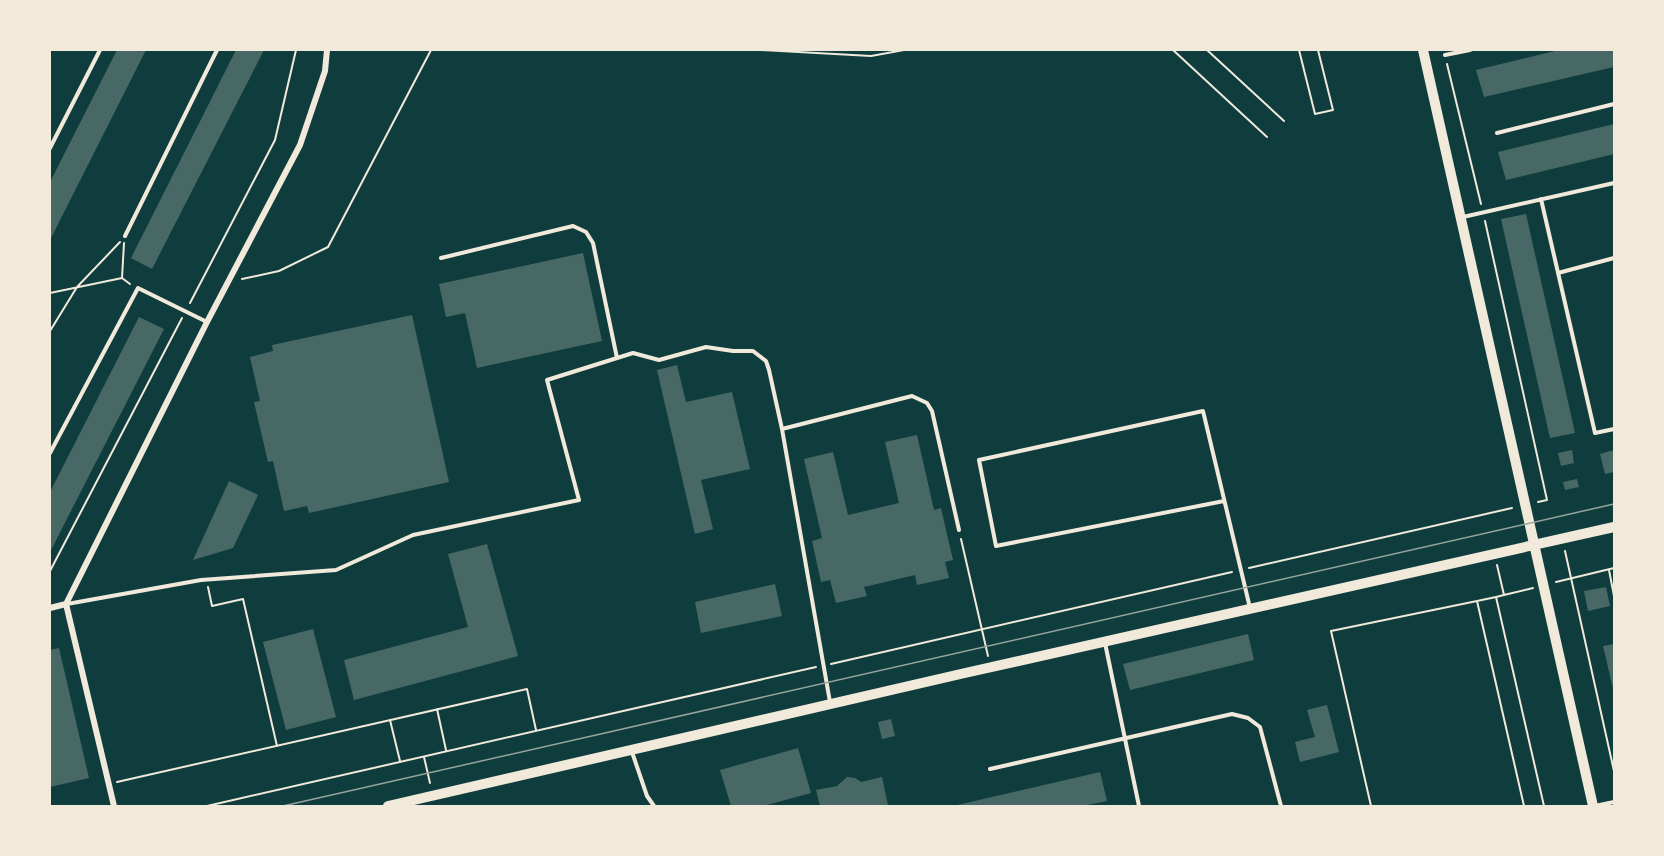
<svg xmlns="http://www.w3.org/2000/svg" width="1664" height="856" font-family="Montserrat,sans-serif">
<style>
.building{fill:#486865}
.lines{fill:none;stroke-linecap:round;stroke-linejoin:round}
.path{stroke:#f1e9da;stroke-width:2}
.service{stroke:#f1e9da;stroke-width:4}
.minor{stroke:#f1e9da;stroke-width:6}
.tertiary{stroke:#f1e9da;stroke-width:10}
.tram{stroke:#97a49c;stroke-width:1.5}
</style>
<rect width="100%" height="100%" fill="#0f3d3e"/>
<path class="building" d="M117,50h29l-96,190v-58z
M236,50h28l-112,219 -21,-11z
M1559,50h54l1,17 -130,30 -8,-27z
M1614,124v30l-108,26 -8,-28z
M1526,214l49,219 -25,5 -49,-219z
M583,253l19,88 -125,27 -12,-55 -19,4 -7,-33z
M412,315l37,167 -140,31 -2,-7 -23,5 -11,-50 -5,1 -14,-60 6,-1 -10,-44 23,-6 -1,-6z
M139,317l25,12 -114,223v-60z
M677,365l9,37 46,-10 18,77 -49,11 12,49 -18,5 -38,-164z
M917,435l17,75 7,-2 12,52 -8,2 4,16 -32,7 -2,-10 -51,12 3,9 -31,7 -6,-23 -9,2 -9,-41 10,-3 -18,-79 29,-7 15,63 51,-12 -14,-61z
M1572,450l2,13 -13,3 -3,-13z
M1614,450v22l-9,2 -5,-20z
M1577,479l2,8 -14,3 -2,-8z
M229,481l29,14 -25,53 -40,12z
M487,544l31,112 -164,44 -10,-40 124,-33 -20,-73z
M775,584l7,32 -81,17 -6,-31z
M1606,587l4,19 -22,5 -4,-20z
M313,629l23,88 -50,13 -23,-88z
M1248,634l6,26 -124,30 -7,-26z
M1614,644v49l-11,-47z
M59,648l30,130 -39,9v-137z
M1327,705l12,47 -39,10 -5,-20 20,-5 -8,-27z
M891,719l4,17 -13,3 -4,-17z
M798,748l13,45 -48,13h-32l-11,-36z
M1100,772l7,29 -25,5h-129z
M847,777l8,1 6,4 21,-5 6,28 -68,1 -4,-16 21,-4z"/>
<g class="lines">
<path class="path" d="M760,50l111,6 33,-6
M1173,50l94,87
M1207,50l77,71
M1299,50l16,64 18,-4 -15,-60
M1447,64l34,140
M1485,221l62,279 -9,2
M124,243l-2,35 8,6
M242,279l37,-8 49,-24 103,-197
M50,293l72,-15
M190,303l85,-163 21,-90
M50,331l27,-44 43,-45
M961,539l27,117
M1565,551l49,220
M1497,565l7,30 -8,2 48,209
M1249,568l263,-60
M1609,570l5,26
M50,571l132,-253
M1556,582l58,-14
M208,587l4,19 31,-7 34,147
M1504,595l29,-7
M1496,597l-19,4 47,205
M831,664l401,-92
M437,709l9,41
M390,720l10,41
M424,757l6,26
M117,782l410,-93 9,41
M207,806l609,-139
M1371,806l-40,-175 146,-30"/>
<path class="service" d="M1445,55l25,-5
M1497,133l117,-29
M50,148l50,-98
M1541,199l54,234 19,-4
M1463,217l151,-34
M125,236l92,-186
M441,258l132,-32 13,6 7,11 24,115
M1558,273l56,-15
M782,429l130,-33 15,7 5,8 27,119
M50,453l88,-165 69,34
M1224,501l-228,45 -17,-86 224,-49 47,197
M67,604l134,-24 135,-10 77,-35 166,-35 -32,-120 86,-27 26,7 47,-13 27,4h20l13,10 3,9 13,59 48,273
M1105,643l34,163
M632,752l15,44 7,10
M990,769l242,-55 16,4 12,9 21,79
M1595,806l19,-4"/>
<path class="minor" d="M66,604l141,-282 93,-177 25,-74 2,-21
M66,604l48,202
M50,608l16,-4"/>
<path class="tertiary" d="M1423,50l170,756
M388,806l577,-133 649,-146"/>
<path class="tram" d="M283,806l1331,-302"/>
</g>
<rect width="1664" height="856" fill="none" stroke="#f1e9da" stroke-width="102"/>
</svg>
